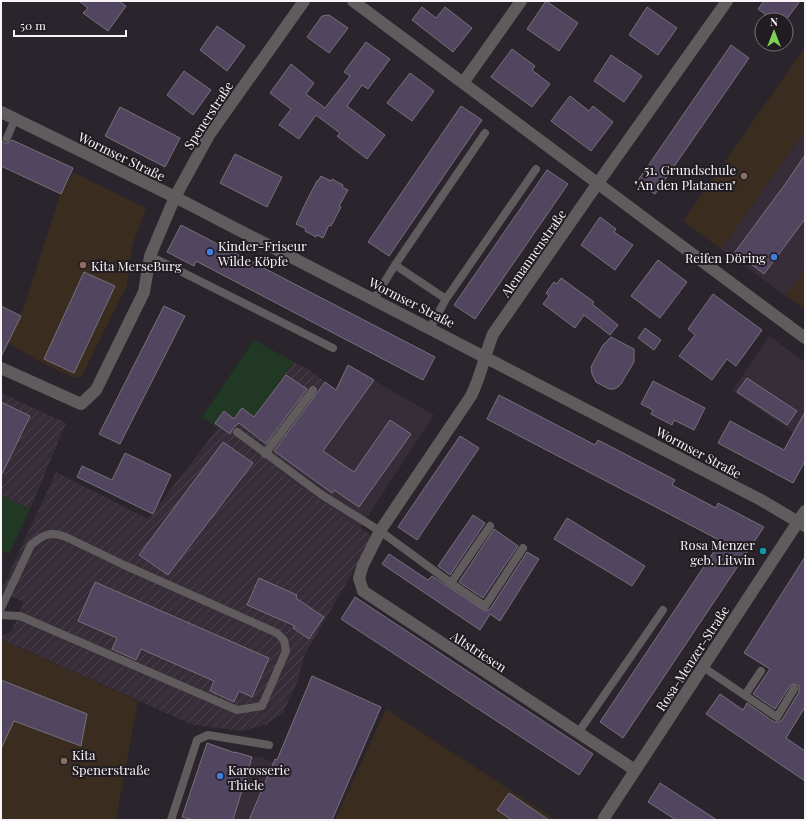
<svg xmlns="http://www.w3.org/2000/svg" width="806" height="821" font-family="'Playfair Display',serif">
<style>
.built{fill:#362d38}
.industrial{fill:url(#industrial-furrows)}
.education{fill:#3a2c1f}
.green{fill:#213924}
.building{fill:#514560;stroke:#75727a}
.lines{fill:none;stroke-linecap:round;stroke-linejoin:round}
.service{stroke:#605c5e;stroke-width:8}
.minor{stroke:#605c5e;stroke-width:12}
.education-dot{fill:#8d6e63;stroke:#201c22;stroke-width:1.5}
.shop-dot{fill:#3f7fe0;stroke:#201c22;stroke-width:1.5}
.culture-dot{fill:#0f9aa8;stroke:#201c22;stroke-width:1.5}
.labels{text-anchor:middle;dominant-baseline:central;stroke-width:4;stroke-linejoin:round;paint-order:stroke}
.street-label{font-size:13px;fill:#f7f4f8;stroke:#201c22}
.poi-label{font-size:13px;fill:#f7f4f8;stroke:#201c22;text-anchor:start}
</style>
<defs>
<pattern id="industrial-furrows" width="10" height="10" patternUnits="userSpaceOnUse"><rect width="10" height="10" fill="#362d38"/><path d="M-1 1l2-2M0 10L10 0M9 11l2-2" fill="none" stroke="#4a424c"/></pattern>
</defs>
<rect width="100%" height="100%" fill="#2a252c"/>
<path class="built" d="M805,131v138l-19,27 -65,-47z
M769,336l36,26v78l-73,-49z
M347,365l87,50 -74,113 -84,-59 60,-79z
M207,743l47,14h7l12,6 -24,55 -13,2 -47,-13 6,-15 -5,-1z"/>
<path class="industrial" d="M294,362l15,8 27,20 -60,79 97,68 -69,119 -6,24 -15,33 -18,12 -23,6 -49,-6 -192,-86v-2l10,-5 13,-30 -23,-10v-1l55,-119 92,47 70,-91 -5,-3 11,-14 18,-4 12,9z
M1,393l65,30 -36,86 -29,-14z"/>
<path class="education" d="M805,47v84l-84,118 -38,-28z
M73,172l73,36 -14,38 -5,39 -45,91 -8,2 -37,-18 -29,-17 13,-27 39,-121z
M805,269v40l-19,-13z
M1,639l137,62 -22,119h-115z
M386,709l170,111h-221z"/>
<path class="green" d="M254,340l40,22 -40,54 -12,-9 -8,11 -10,-7 -11,14 -11,-8z
M1,495l29,14 -21,45 -8,-4z"/>
<path class="building" d="M79,1h40l7,5 -18,25 -25,-18 5,-5z
M546,1l32,22 -19,28 -32,-22z
M764,1h36l-14,19h-13l-15,-11z
M422,7l14,11 9,-11 27,21 -19,24 -41,-32z
M647,7l30,21 -19,27 -29,-20z
M329,15l19,13 -19,25 -22,-16 15,-21z
M217,26l28,20 -18,25 -27,-21z
M366,42l24,17 -22,30 -6,-4 -15,21 38,29 -18,24 -30,-23 3,-3 -24,-18 -17,24 -20,-14 12,-16 -21,-16 21,-29 23,19 -8,11 19,14 25,-32 -6,-4z
M731,45l18,13 -94,136 -18,-12z
M512,49l23,17 -3,4 18,14 -18,23 -41,-30z
M611,55l31,21 -18,26 -30,-21z
M184,71l27,19 -18,25 -26,-20z
M410,73l24,18 -22,30 -25,-18z
M570,96l19,15 4,-5 20,16 -22,29 -40,-30z
M461,106l21,14 -93,136 -21,-14z
M120,107l60,31 -15,29 -60,-31z
M1,135l1,6 3,2h3l4,-3 61,28 -12,26 -60,-28z
M235,154l47,23 -15,30 -47,-24z
M805,155v64l-41,55 -29,-22 51,-69z
M547,170l21,14 -93,135 -21,-14z
M321,176l10,5 1,-2 11,6 -1,2 6,3 -9,16 2,1 -10,19 -2,-1 -6,13 -6,-3 -1,2 -11,-6 1,-2 -10,-5 10,-22 11,-21h1z
M600,217l16,12 -2,3 19,13 -18,25 -34,-25z
M181,225l254,132 -12,23 -227,-119 -2,5 -27,-14z
M658,260l29,22 -27,36 -29,-22z
M84,272l31,14 -41,87 -30,-14z
M561,278l33,24 -2,2 26,21 -8,10 -26,-20 -9,13 -32,-24 6,-8 -3,-3 8,-11 3,2z
M713,294l49,36 -26,36 -9,-7 -15,21 -33,-24 16,-21 -7,-6z
M1,306l20,10 -20,41z
M164,306l21,10 -65,128 -21,-10z
M645,328l16,12 -7,10 -16,-12z
M611,337l23,12v13l-13,22 -3,3 -4,2h-5l-13,-7 -4,-8 -1,-7 12,-22z
M348,365l26,15 -51,71 31,21 36,-52 21,14 -52,73 -25,-17 -2,3 -58,-42 51,-69 11,8z
M286,375l21,14 -41,55 -27,-21 -6,5 -3,6 -15,-11 9,-12 10,8 8,-11 12,9z
M747,378l50,33 -10,14 -50,-33z
M653,381l52,27 -11,22 -20,-10 -2,5 -21,-11 2,-4 -12,-6z
M499,395l96,50 3,-5 77,40 -3,5 44,23 2,-5 46,24 -141,211 -23,-16 121,-181 -234,-122z
M1,402l29,14 -29,60z
M805,412v49l-12,22 -75,-40 12,-22 54,29z
M460,436l19,12 -62,92 -19,-13z
M223,442l30,21 -85,112 -29,-20z
M125,453l46,22 -18,39 -76,-37 5,-11 30,14z
M473,515l12,8 -35,52 -12,-9z
M567,518l78,48 -13,20 -78,-47z
M494,529l24,17 -35,52 -24,-16z
M527,552l12,7 -39,62 -10,-7 -10,16 -98,-66 7,-10 39,26 4,-4 53,35 5,-2z
M805,557v150l-19,31 19,13v30l-99,-67 14,-20 23,16 4,-7 27,19h5l3,-2 17,-28v-6l-5,-2 -4,2 -15,23 -22,-15 17,-25 -26,-16z
M259,578l38,17 -1,3 28,19 -15,22 -16,-11 2,-2 -48,-21z
M95,582l174,76 -17,39 -13,-6 -5,11 -24,-11 4,-10 -73,-32 -5,11 -24,-11 5,-11 -39,-17z
M355,597l238,157 -14,21 -238,-156z
M312,676l69,31 -49,113h-83l26,-61 2,1z
M1,680l86,34 -6,32 -67,-25 -13,28z
M207,743l28,10v-1l17,5 -19,63h-39l-12,-3z
M660,783l57,37h-41l-28,-18z
M509,793l40,27h-37l-15,-10z"/>
<g class="lines">
<path class="service" d="M7,138l8,-19
M150,256l183,92
M395,265l90,-132
M374,299l21,-34 51,34 -16,29
M446,299l90,-130
M237,432l85,63 58,36 71,52 34,23 38,-58
M265,454l48,-64
M451,583l39,-57
M1,608l30,-63c13,-11 19,-14 35,-8l58,28 153,68 7,7 2,11 -24,55 -25,4 -217,-94 -19,-1
M703,667l74,50 17,-28
M745,695l16,-24
M578,733l85,-123
M171,820l26,-80 11,-5 61,10"/>
<path class="minor" d="M353,1l452,337
M463,83l58,-82
M1,112l174,85 586,303 44,26
M1,368l80,36 15,-14 48,-98 6,-36 25,-59 34,-62 95,-134
M635,770l-272,-179 -4,-13 4,-13 17,-34 91,-135c10,-20 14,-42 22,-62l105,-151 129,-182
M605,820l-1,-2 201,-307"/>
</g>
<g class="education-dot">
<circle cx="744" cy="176" r="4"/>
<circle cx="83" cy="265" r="4"/>
<circle cx="64" cy="761" r="4"/>
</g>
<g class="shop-dot">
<circle cx="210" cy="252" r="4"/>
<circle cx="774" cy="257" r="4"/>
<circle cx="220" cy="776" r="4"/>
</g>
<circle class="culture-dot" cx="763" cy="551" r="4"/>
<g class="labels">
<g class="street-label">
<text transform="translate(208 115) rotate(-57)">Spenerstraße</text>
<text transform="translate(122 156) rotate(26)">Wormser Straße</text>
<text transform="translate(533 253) rotate(-55)">Alemannenstraße</text>
<text transform="translate(412 302) rotate(27)">Wormser Straße</text>
<text transform="translate(699 452) rotate(28)">Wormser Straße</text>
<text transform="translate(479 651) rotate(33)">Altstriesen</text>
<text transform="translate(692 658) rotate(-57)">Rosa-Menzer-Straße</text>
</g>
<g class="poi-label">
<text x="736" y="169" text-anchor="end">51. Grundschule<tspan x="736" dy="15">"An den Platanen"</tspan></text>
<text x="218" y="245">Kinder-Friseur<tspan x="218" dy="15">Wilde Köpfe</tspan></text>
<text x="766" y="257" text-anchor="end">Reifen Döring</text>
<text x="91" y="265">Kita MerseBurg</text>
<text x="755" y="544" text-anchor="end">Rosa Menzer<tspan x="755" dy="15">geb. Litwin</tspan></text>
<text x="72" y="754">Kita<tspan x="72" dy="15">Spenerstraße</tspan></text>
<text x="228" y="769">Karosserie<tspan x="228" dy="15">Thiele</tspan></text>
</g>
</g>
<rect width="806" height="821" fill="none" stroke="#f7f4f8" stroke-width="4"/>
<g transform="translate(774 32)"><circle r="19" fill="#201c22" stroke="#767278"/>
<path d="M0-3L7 15L0 10L-7 15Z" fill="#7dd154"/>
<text y="-6" font-size="11" font-weight="bold" text-anchor="middle" fill="#f7f4f8">N</text>
</g>
<path d="M14 30v6h112v-6" fill="none" stroke="#f7f4f8" stroke-width="2"/>
<text x="20" y="30" font-size="12" fill="#f7f4f8" stroke="#201c22" stroke-width="3" paint-order="stroke">50 m</text>
</svg>
